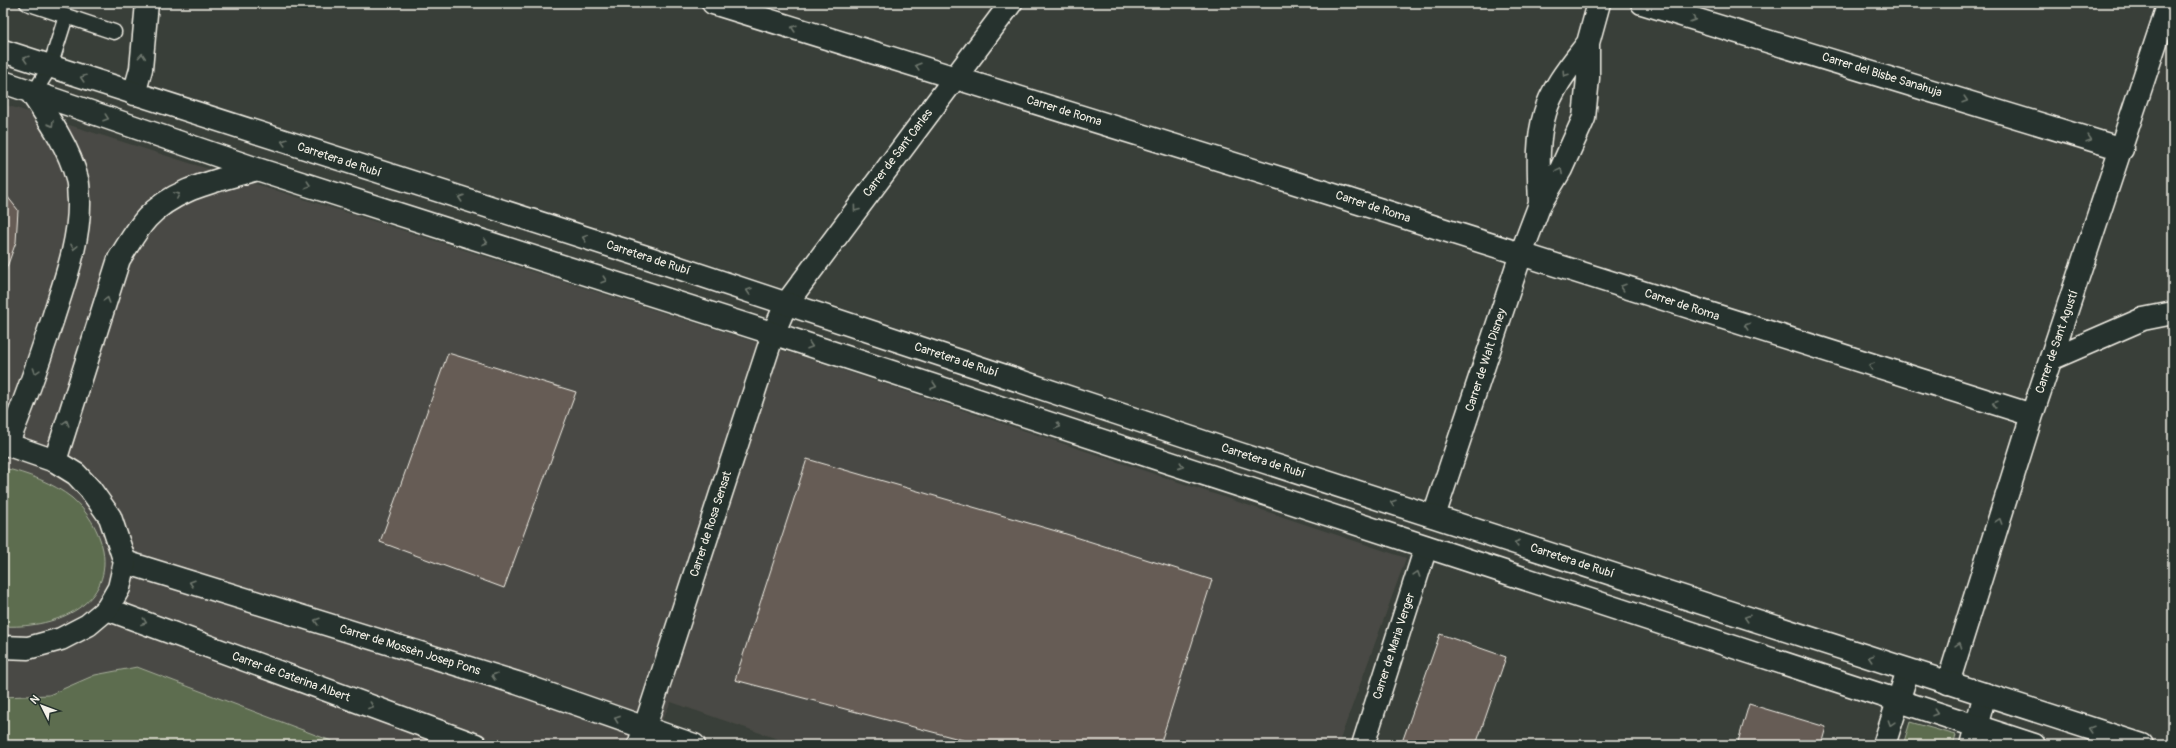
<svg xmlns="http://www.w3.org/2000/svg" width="2176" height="748" font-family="Pangolin,sans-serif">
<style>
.built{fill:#494a44}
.green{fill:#5d6d50;stroke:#a8af9c}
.building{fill:#665b55;stroke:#f4f1e8}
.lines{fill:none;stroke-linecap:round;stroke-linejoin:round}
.lane-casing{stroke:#f4f1e8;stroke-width:17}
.street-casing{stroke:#f4f1e8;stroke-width:25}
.secondary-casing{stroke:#f4f1e8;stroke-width:25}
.lane{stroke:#26332d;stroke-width:14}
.street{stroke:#26332d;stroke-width:22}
.secondary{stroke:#26332d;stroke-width:22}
.oneway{stroke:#6e766e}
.labels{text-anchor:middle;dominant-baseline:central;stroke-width:3;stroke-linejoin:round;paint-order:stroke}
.street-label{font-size:12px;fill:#f4f1e8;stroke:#26332d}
</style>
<rect width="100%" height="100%" fill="#393f39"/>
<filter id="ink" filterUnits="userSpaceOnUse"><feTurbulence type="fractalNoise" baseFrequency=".025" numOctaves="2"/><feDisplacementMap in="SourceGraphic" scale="8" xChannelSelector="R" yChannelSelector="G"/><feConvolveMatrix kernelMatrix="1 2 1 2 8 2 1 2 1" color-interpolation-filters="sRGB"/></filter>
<g filter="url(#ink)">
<path class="built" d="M3,104l806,255 597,199 -68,187h-543l-124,-43 -21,43h-308l-205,-78 -42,8 -46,20 -46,2z"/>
<path class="green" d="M3,468c24,5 50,15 69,30 15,13 27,32 31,52 10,58 -53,79 -100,76z
M137,667l205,78h-339v-48l46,-2 46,-20z
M1910,722l46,13 -3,10h-50z"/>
<path class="building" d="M3,191l15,19 -2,32 -13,36z
M448,353l128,39 -72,196 -124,-46z
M807,459l256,74 149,47 -52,165h-178l-247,-65z
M1440,634l66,23 -30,88h-75z
M1749,704l77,23 -5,18h-84z"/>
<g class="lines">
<defs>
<path id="lane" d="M27,3l87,29
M40,83l10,-16 16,-51"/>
<path id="street" d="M713,3l573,177 746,235
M1642,3l480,146
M134,94l7,-25 6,-66
M1540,204c-1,-30 -4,-62 5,-91 7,-26 27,-49 43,-70
M2051,359l92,-40 30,-6
M1434,516l87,-262 19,-50 21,-35 23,-51 4,-40v-35l11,-40
M125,562l392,121 177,62
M107,609l369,136
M1948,683l84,-268 137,-412
M639,745l134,-411 13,-30 225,-301
M1363,745l63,-198
M1884,745l24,-75
M1971,745l14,-51"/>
<path id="secondary" d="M3,51l649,208 588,195 902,291
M3,82l254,87 543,173 1234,403
M3,443l52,18 21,13 14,15 20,28 15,45 -6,26 -12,21 -19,16 -27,14 -33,9 -25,-1
M7,444c18,-41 32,-83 46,-126 12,-38 27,-77 26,-118 -1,-7 0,-15 -2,-21 -8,-32 -28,-60 -47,-88
M55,461l64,-202c9,-14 17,-29 28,-41 29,-31 71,-37 110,-49"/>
</defs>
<use href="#lane" class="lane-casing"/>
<use href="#street" class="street-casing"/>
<use href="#secondary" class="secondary-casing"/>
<use href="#lane" class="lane"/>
<use href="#street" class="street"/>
<use href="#secondary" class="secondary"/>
</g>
<defs><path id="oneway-chevron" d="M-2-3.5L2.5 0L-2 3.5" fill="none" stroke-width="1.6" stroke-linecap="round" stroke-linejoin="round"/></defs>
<g class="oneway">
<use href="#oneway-chevron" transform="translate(1693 19) rotate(17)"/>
<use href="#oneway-chevron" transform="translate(794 28) rotate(-163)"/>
<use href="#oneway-chevron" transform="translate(142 56) rotate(-85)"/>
<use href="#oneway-chevron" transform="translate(26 59) rotate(-162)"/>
<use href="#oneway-chevron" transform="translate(918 66) rotate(-163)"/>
<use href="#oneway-chevron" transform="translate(1565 74) rotate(124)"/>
<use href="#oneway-chevron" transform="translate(83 78) rotate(-162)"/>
<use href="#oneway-chevron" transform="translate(1965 100) rotate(17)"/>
<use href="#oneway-chevron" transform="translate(106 118) rotate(19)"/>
<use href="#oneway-chevron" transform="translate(51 124) rotate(59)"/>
<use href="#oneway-chevron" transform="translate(2089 139) rotate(17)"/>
<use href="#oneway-chevron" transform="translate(284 142) rotate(-162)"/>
<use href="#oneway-chevron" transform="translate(1560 171) rotate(-62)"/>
<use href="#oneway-chevron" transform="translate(308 185) rotate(18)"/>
<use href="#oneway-chevron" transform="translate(177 195) rotate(-27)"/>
<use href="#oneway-chevron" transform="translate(461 198) rotate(-162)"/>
<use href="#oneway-chevron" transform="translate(856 209) rotate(127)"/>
<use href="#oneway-chevron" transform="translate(585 238) rotate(-162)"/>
<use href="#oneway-chevron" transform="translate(485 242) rotate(18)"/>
<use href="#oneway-chevron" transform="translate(74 247) rotate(102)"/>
<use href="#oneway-chevron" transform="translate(604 280) rotate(18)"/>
<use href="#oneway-chevron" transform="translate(1623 287) rotate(-162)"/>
<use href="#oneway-chevron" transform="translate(749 291) rotate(-162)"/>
<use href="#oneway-chevron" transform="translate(107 300) rotate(-73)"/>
<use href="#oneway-chevron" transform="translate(1747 326) rotate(-162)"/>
<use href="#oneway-chevron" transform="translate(810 346) rotate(18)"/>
<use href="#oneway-chevron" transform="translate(1871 366) rotate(-162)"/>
<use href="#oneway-chevron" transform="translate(36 371) rotate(108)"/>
<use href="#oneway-chevron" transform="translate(934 386) rotate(18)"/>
<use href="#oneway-chevron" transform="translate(1995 404) rotate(-163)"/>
<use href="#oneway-chevron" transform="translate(66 423) rotate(-73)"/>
<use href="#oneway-chevron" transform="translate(1058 426) rotate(18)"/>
<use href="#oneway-chevron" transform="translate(1181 466) rotate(18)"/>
<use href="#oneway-chevron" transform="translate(1393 503) rotate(-162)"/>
<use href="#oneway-chevron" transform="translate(1999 521) rotate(-72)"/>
<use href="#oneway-chevron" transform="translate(1517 543) rotate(-162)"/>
<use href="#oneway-chevron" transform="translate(1417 574) rotate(-72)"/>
<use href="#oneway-chevron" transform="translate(192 583) rotate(-163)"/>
<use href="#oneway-chevron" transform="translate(1747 618) rotate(-162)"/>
<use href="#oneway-chevron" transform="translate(317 621) rotate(-163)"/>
<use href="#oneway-chevron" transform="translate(144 622) rotate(20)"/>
<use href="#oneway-chevron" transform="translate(1959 645) rotate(-72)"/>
<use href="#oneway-chevron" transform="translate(1871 658) rotate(-162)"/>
<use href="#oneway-chevron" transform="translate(494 676) rotate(-163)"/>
<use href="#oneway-chevron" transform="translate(371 706) rotate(20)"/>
<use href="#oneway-chevron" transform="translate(1935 713) rotate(18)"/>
<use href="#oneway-chevron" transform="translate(617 719) rotate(-160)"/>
<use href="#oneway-chevron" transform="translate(1891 723) rotate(108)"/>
<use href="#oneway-chevron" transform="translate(2091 729) rotate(-162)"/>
</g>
</g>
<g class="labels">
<g class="street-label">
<text transform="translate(1882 75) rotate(17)">Carrer del Bisbe Sanahuja</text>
<text transform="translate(1064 111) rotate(17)">Carrer de Roma</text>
<text transform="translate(898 153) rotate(-53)">Carrer de Sant Carles</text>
<text transform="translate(339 160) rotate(18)">Carretera de Rubí</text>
<text transform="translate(1373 207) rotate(18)">Carrer de Roma</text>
<text transform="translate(648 258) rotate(18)">Carretera de Rubí</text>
<text transform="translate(1682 305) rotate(18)">Carrer de Roma</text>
<text transform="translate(2057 342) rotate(-71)">Carrer de Sant Agustí</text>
<text transform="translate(956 360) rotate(18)">Carretera de Rubí</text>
<text transform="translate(1486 360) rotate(-72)">Carrer de Walt Disney</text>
<text transform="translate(1263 461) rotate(18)">Carretera de Rubí</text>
<text transform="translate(711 524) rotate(-72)">Carrer de Rosa Sensat</text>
<text transform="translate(1572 561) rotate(18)">Carretera de Rubí</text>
<text transform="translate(1394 646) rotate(-72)">Carrer de Maria Verger</text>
<text transform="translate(410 650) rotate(17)">Carrer de Mossèn Josep Pons</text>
<text transform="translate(291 677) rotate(20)">Carrer de Caterina Albert</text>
</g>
</g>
<rect width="2176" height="748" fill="none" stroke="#26332d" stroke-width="16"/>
<rect x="8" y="8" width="2160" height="732" fill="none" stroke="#f4f1e8" stroke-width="1.5" filter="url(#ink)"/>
<g transform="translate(42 706) rotate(312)" stroke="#26332d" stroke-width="3" paint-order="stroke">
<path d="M0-3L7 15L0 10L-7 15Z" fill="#f4f1e8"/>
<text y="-6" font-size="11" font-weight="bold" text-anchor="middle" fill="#f4f1e8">N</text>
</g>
</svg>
